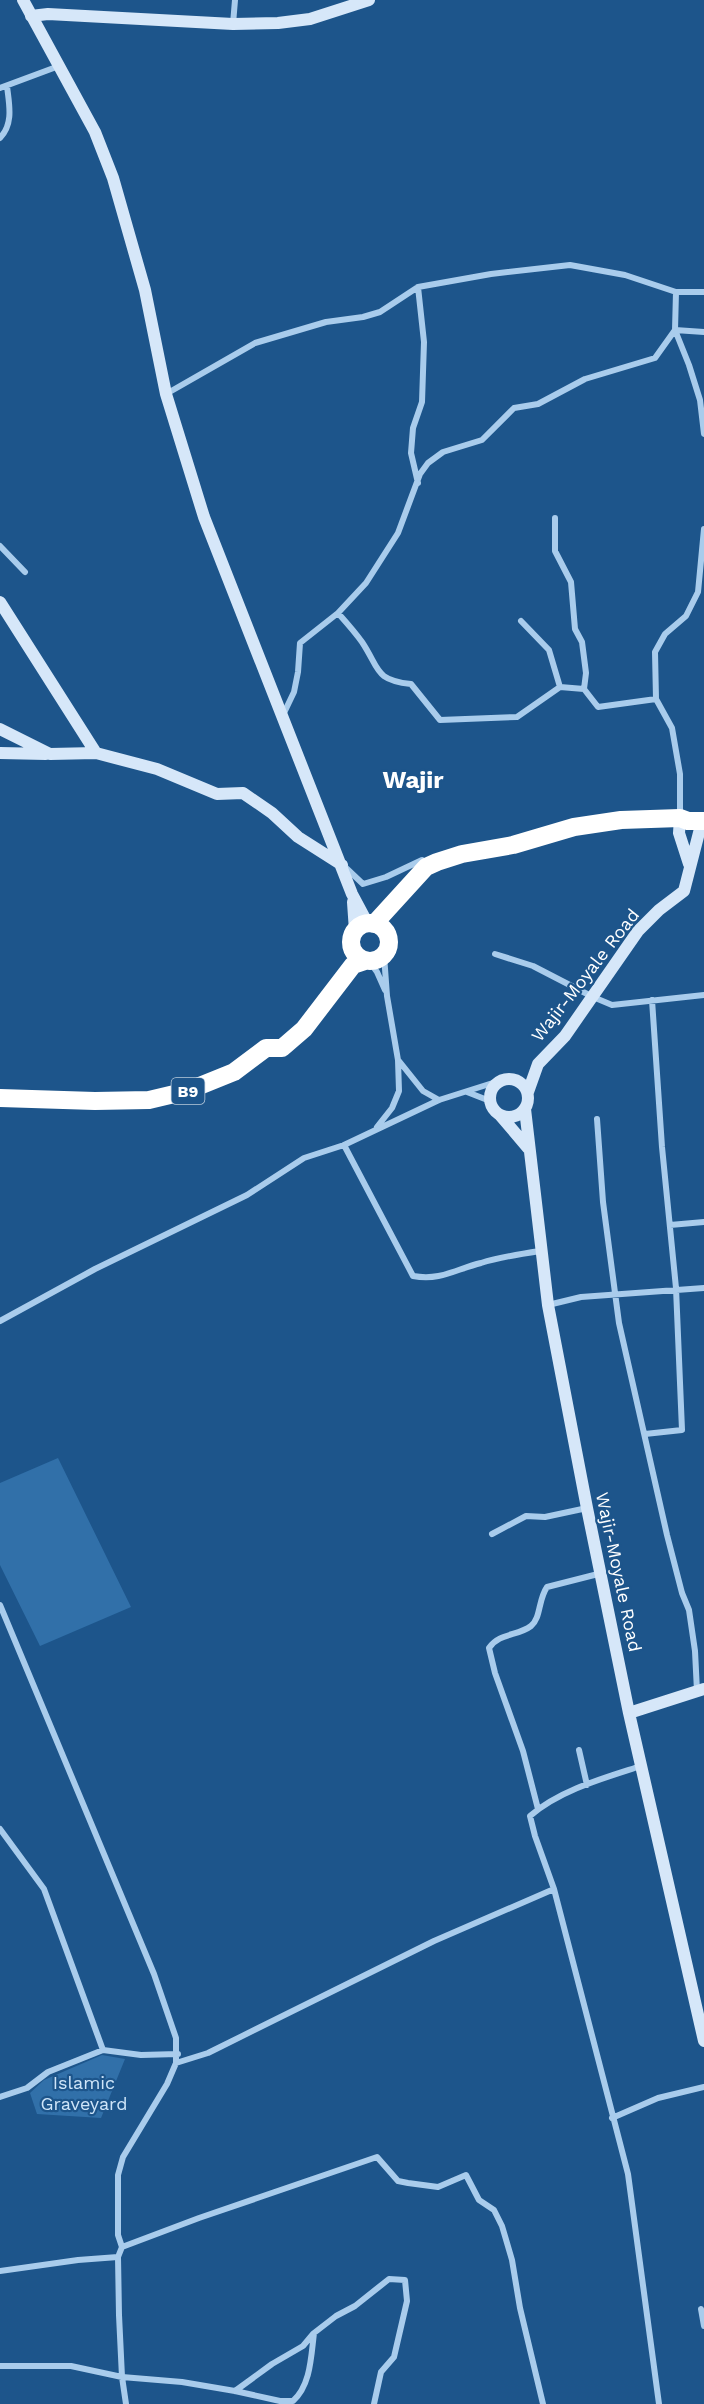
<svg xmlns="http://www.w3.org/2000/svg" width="704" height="2404" font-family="'Work Sans',sans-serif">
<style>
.green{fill:#3170a9}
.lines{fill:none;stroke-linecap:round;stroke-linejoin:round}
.street{stroke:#a9ccec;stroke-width:6}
.secondary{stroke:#d6e7f9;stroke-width:12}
.highway{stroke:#fff;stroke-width:18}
.labels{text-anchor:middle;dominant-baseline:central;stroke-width:4.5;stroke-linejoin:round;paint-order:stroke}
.shield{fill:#1d558b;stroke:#bbccdc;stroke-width:1.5}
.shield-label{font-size:16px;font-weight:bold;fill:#fff}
.street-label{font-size:18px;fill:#fff;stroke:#1d558b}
.park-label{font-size:18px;fill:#cfe5f9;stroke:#1d558b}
.district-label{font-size:24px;font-weight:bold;fill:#fff;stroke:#1d558b}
</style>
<rect width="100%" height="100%" fill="#1d558b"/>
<path class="green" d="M58,1458l73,149 -91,39 -40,-81v-82z
M102,2055l23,4 -24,59 -64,-4 -7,-21 14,-13z"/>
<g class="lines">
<path class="street" d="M233,24l2,-24
M0,88l59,-22
M0,138c14,-15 9,-34 7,-52
M676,292l-1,38 14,35 11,35 4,34
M166,394l89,-51 71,-21 37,-5 17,-5 38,-25 73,-13 79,-9 55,10 51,17h28
M418,483l-7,-30 2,-25 9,-26 2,-60 -6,-55
M555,518v33l16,31 4,47 7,13 4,31 -2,16
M0,546l25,26
M338,613c8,9 17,19 24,29 18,27 12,38 49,42l29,36 77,-3 43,-30 24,2 14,18 58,-8
M521,621l28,29 11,37
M283,715l11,-23 4,-20 2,-29 38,-30 28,-30 32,-50 22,-59 8,-11 15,-11 39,-12 32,-32 24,-4 47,-25 70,-21 20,-28 29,2
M680,815v-41l-8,-46 -16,-29 -1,-47 10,-18 21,-18 12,-24 6,-63
M344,866l19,18 23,-7 36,-17 3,4
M495,954l38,12 60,31 19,8 92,-10
M369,961l8,11 8,18
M399,1061l24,30 16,9
M467,1092l23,9
M597,1119l6,83 16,121 48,212 15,58 7,17 6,41 2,40
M377,1127l15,-19 7,-17 -1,-31 -11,-64 -3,-41
M344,1145l69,131c28,5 43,-7 68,-13 19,-6 39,-9 59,-12
M670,1225l34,-3
M548,1305l33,-8 123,-9
M0,1321l95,-52 152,-74 57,-37 40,-13 95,-45 60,-19
M645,1434l37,-4 -6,-142 -14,-141 -10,-147
M492,1534l34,-18 19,1 42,-9
M0,1605l154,369 22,64v25l-9,21 -44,73 -5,18v60l4,12 -4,10 1,58 3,62 4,27
M579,1750l8,35
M641,1766c-37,12 -81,24 -111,50l5,20 19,53 74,285 31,230
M538,1809l-15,-58 -28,-78 -6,-25c10,-15 29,-12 42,-22 10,-8 7,-26 16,-39l55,-14
M0,1829l44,60 59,161
M176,2063l32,-10 226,-112 120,-52
M0,2097l27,-9 21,-16 55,-22 38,5 37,-1
M612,2118l46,-20 46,-11
M122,2247l77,-29 178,-61 21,24 10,2 30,4 28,-12 13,25 15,10 8,16 10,34 8,48 23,96
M0,2271l78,-11 40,-3
M701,2309l3,17
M0,2366h71l51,11 60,5 53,9 45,10h13c18,-16 18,-45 21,-68l22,-17 19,-10 34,-27 16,1 2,21 -13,56 -13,15 -7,32
M235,2391l37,-27 31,-18 10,-12"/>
<path class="secondary" d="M23,0l72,132 18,46 32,112 21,104 38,123 148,377 16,30
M31,16l17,-2 185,10 45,-1 32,-4 59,-19
M0,602l96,151 61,16 60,25 26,-1 29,20 26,24 44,28
M0,729l50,25 46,-1
M0,753l46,1
M680,818l-1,15 10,31
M353,902l2,29
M490 1098a19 19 0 1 1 38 0a19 19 0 1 1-38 0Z
M528,1092l10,-28 27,-28 73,-105 21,-21 25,-19 18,-70
M525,1109l23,196 39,203 42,205 75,328
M500,1115l28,33
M629,1713l75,-24"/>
<path class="highway" d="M351 942a19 19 0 1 1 38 0a19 19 0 1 1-38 0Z
M374,924l52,-57 11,-5 25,-8 51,-9 61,-18 47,-7 59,-2 8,3h16
M0,1098l95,3 54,-1 38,-9 47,-19 32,-24h16l22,-19 49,-64 12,-4"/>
</g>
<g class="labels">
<rect class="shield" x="171.5" y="1078" width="33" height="26" rx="4.5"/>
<g class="shield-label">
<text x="188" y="1091">B9</text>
</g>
<g class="street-label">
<text transform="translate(585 975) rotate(-52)">Wajir-Moyale Road</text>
<text transform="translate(619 1572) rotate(78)">Wajir-Moyale Road</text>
</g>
<g class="park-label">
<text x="84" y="2082">Islamic<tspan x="84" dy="21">Graveyard</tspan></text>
</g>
<g class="district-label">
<text x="413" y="780">Wajir</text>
</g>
</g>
</svg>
